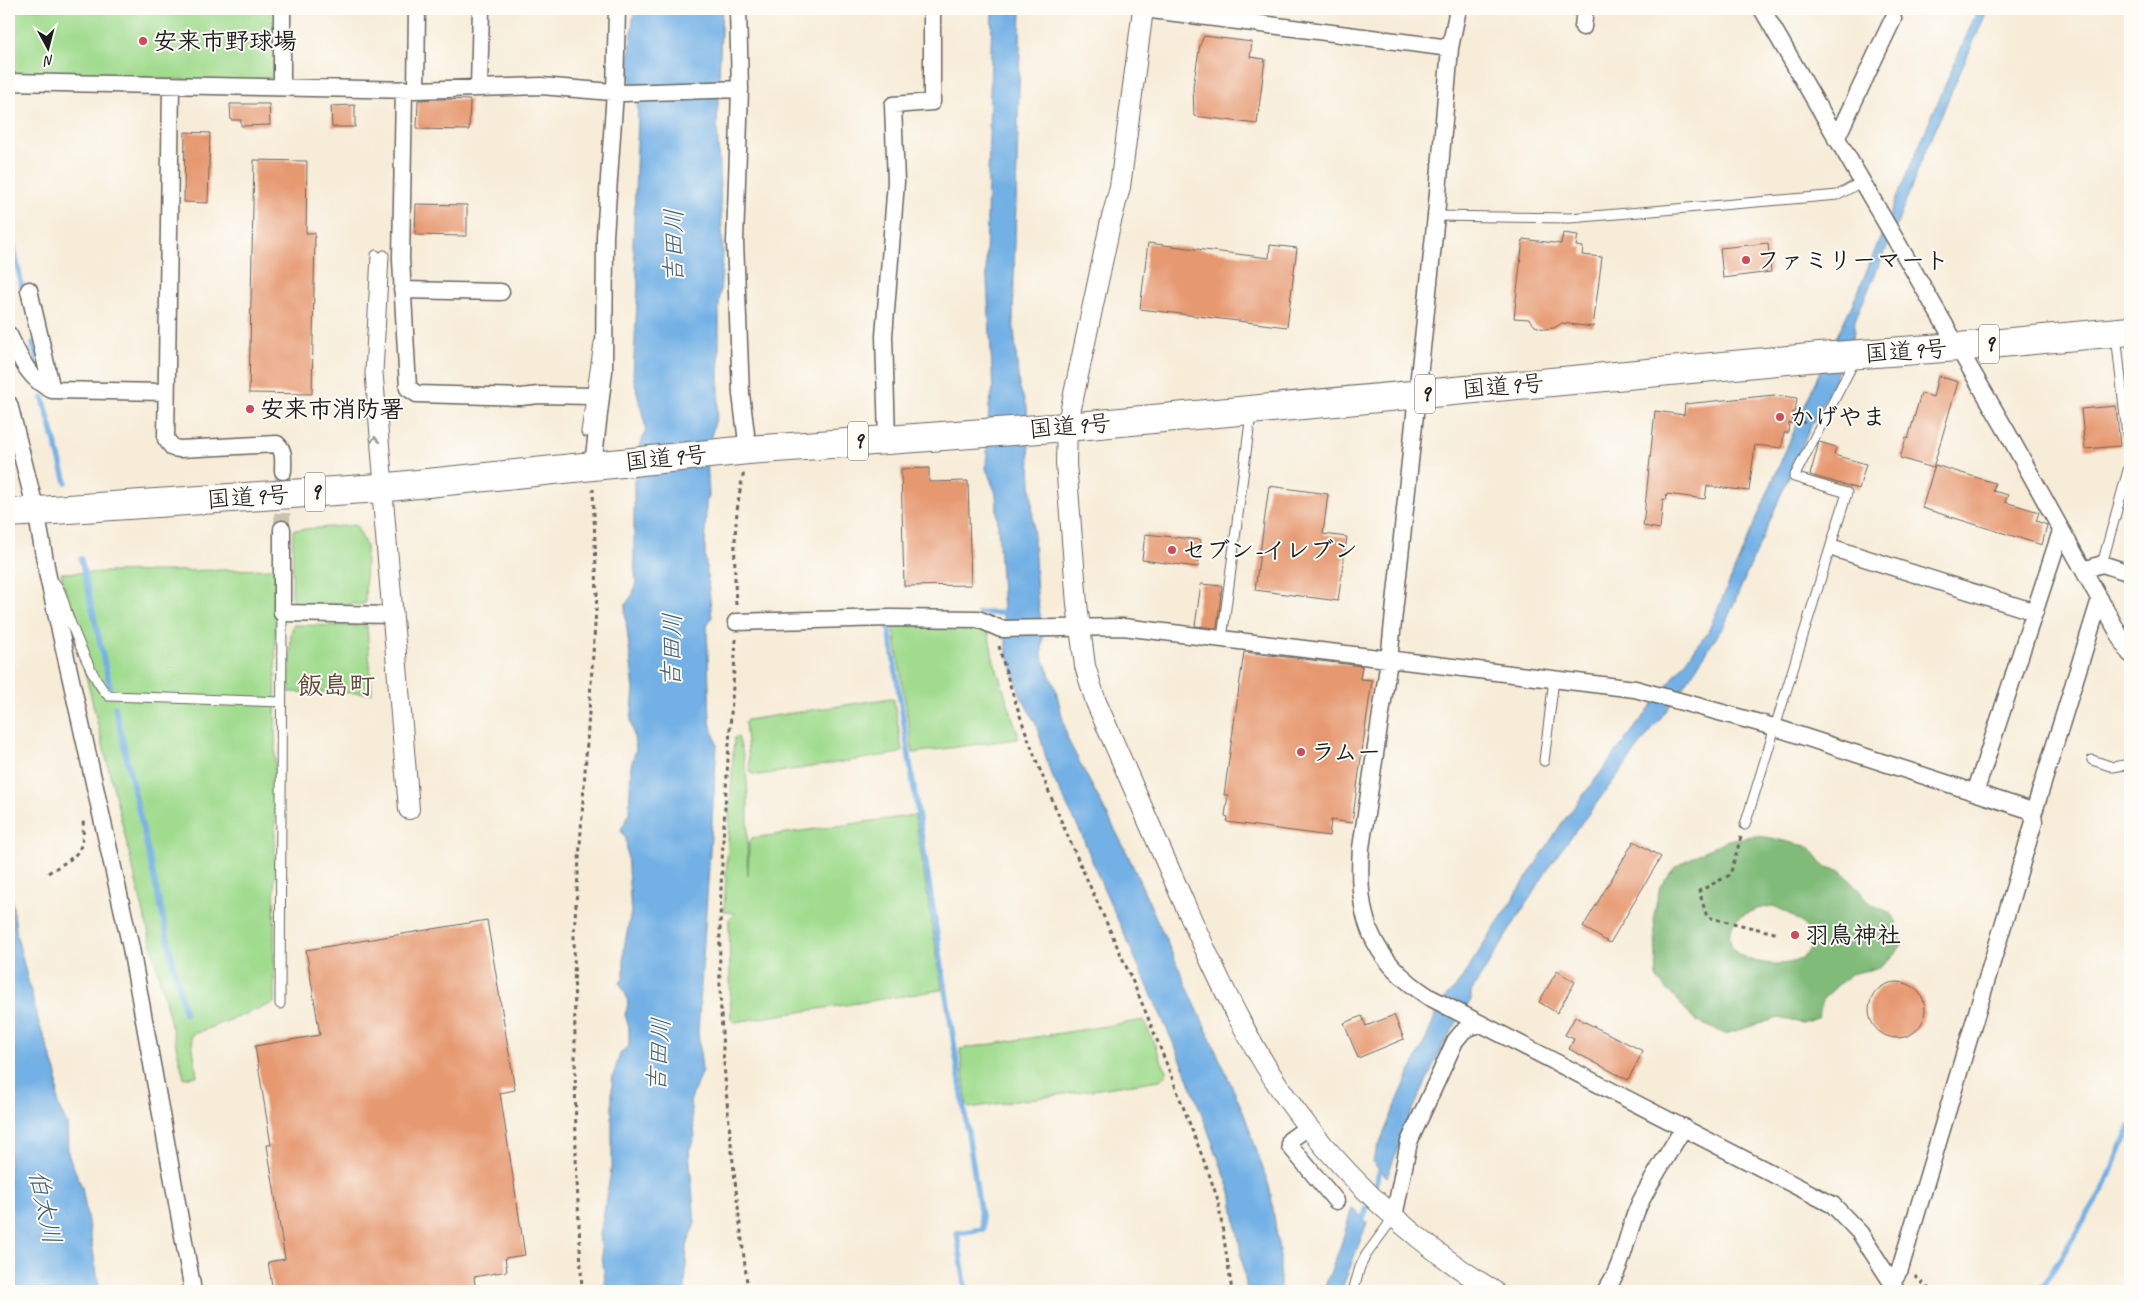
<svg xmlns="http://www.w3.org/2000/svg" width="2139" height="1300" font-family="Caveat,'Klee One',sans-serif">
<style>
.green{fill:#a0db8e;stroke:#5e7c55}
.forest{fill:#80bb79;stroke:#4e6c4a;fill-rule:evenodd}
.water{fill:#72b0e5;stroke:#476680}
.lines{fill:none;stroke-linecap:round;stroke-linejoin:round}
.stream{stroke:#72b0e5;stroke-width:5.5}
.building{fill:#e6986f}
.minor-tunnel{stroke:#cbc2b2;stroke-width:16;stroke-dasharray:16 8;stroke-linecap:butt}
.service-casing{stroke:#69655e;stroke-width:11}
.minor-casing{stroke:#69655e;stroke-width:19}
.tertiary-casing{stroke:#69655e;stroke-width:22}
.trunk-casing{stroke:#69655e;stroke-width:30}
.path{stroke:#69655e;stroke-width:3;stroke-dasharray:4 4;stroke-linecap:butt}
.service{stroke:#fff;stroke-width:9}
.minor{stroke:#fff;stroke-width:16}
.tertiary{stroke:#fff;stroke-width:20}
.trunk{stroke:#fff;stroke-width:28}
.oneway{stroke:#999}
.poi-dot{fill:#d1495b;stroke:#fdfcf7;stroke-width:2}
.labels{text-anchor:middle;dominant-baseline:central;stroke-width:4;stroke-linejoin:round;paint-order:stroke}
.shield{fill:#fdfcf7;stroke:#605f5e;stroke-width:1}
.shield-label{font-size:22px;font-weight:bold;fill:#1c1c1c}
.poi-label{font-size:24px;font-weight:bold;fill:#1c1c1c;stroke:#fdfcf7;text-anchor:start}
.street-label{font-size:24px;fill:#1c1c1c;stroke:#fdfcf7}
.water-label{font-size:25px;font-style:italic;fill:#435f76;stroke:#fdfcf7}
.quarter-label{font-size:26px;font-weight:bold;fill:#634739;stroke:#fdfcf7}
</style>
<rect width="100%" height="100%" fill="#fdfcf7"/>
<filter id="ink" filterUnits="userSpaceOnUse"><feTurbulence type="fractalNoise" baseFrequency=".02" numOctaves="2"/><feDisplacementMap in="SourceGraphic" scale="10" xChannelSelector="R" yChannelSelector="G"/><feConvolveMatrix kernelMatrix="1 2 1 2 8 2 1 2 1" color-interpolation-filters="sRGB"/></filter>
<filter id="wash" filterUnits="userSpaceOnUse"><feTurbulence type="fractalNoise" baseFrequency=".0096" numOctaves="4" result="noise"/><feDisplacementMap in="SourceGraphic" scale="20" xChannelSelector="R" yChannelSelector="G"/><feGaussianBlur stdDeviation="1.12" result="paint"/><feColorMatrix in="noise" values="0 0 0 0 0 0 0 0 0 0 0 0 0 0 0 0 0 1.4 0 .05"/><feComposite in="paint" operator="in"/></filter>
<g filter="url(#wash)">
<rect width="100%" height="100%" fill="#f7ecd8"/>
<path class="green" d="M9,9h268l1,64 -13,9 -256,-7z
M356,525l10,21 -1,58 -71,1 -2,-5 1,-70z
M276,569l-2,434 -83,32 6,41 -13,2 -123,-505z
M293,625l74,1 5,67 -83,-1 2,-57z
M893,625l80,1 15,5 5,27 26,79 -2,2 -104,14z
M891,698l3,2 8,51 -2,2 -140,22 -8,-1 -2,-3 -5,-48 2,-3z
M738,737c16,45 7,92 10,139l1,-34 3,-4 163,-23 27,173 -1,2 -206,32 -4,-3 -2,-100 6,-5 -11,-3 10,-173z
M1144,1020l22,51 -1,4 -5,5 -191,28 -2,-2 -7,-57z"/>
<path class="forest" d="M1753,836c19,0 37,8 56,10l17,22 15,2 30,34 18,8 8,10 4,24 -7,9 -16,13 -28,6 -26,24 -6,20 -16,5 -23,-5 -54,16 -29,-13 -39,-42 -3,-64 6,-29 15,-19 27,-15 26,-12zM1773,906c18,7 56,29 30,51 -15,12 -52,7 -66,-4 -4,-3 -6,-8 -7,-13 -4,-24 26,-32 43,-34z"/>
<path class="water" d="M634,9h88l-5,114 6,131 -4,53v87l-2,21 -10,36 -71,8 10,-30 -13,-54 5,-91 -5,-39 5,-127 -1,-20 -9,-25z
M992,9h29l-8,309 6,68 8,21 10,189 5,31 -38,1 -8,-134 -10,-26 3,-62 4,-17 -7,-127z
M1978,9h10l-66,150 -29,76 -4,-20z
M1885,226l6,13 -36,81 -1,13 -20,48 -25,49 -84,194 -47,71 -125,166 -82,131v8l-28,45 -33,71 -23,61 -15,-15c17,-42 34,-83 54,-123 11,-24 8,-33 30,-52l106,-164 146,-191 106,-248 44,-92z
M707,457l2,40 -3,5 -1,53 7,62 -5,8 3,97 7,23 -19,287 4,38 -12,32 5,34 -6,15 6,72 -8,23 -2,45h-79l-6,-56 12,-70v-86l8,-25 9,-8v-18l-4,-14c6,-12 1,-20 -5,-31l4,-6v-29l7,-36 -5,-73 -5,-9 8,-16 2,-48 5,-17 -5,-29 3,-30 -9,-78 1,-8 7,-10 3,-12 -2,-23v-76l1,-8z
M1005,630h38l-1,27 13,30 13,53 58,111 117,260 27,78 10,67v35h-33l-16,-99 -47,-125 -85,-189 -18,-45 -31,-61 -13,-46 -17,-32 -13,-41z
M9,848l2,43 6,46 21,83 19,54 1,32 9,18 1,30 14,33 18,104h-91z
M1352,1207l15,16 -26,68h-18l18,-46z"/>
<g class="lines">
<path class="stream" d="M9,223l14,69
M33,343l4,17
M43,398l23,84
M81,559l29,128
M979,613h31
M888,622l95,607 -26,4 9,58
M115,707l70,307
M1373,1191l9,-27
M1361,1224l9,-25
M2040,1291l64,-103 26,-61"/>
</g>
<g id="blocks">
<path class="building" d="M1204,36l48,6 -2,15 15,2 -8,65 -63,-8 -1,-30 7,-41z
M443,99l27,1 -1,30 -52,-1 1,-29z
M230,104h39l1,21 -29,1v-6h-10z
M355,105v22h-23l-1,-21z
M185,132l25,1 -2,70 -24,-1z
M254,160l53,1 -1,72h9l-3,161 -63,-1z
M416,204l51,1v31l-52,-1z
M1563,233l15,2 -2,11 7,1 -1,8 20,2 -9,70 -31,-4 -8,5 -10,1 -9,-3 -6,-7 -15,-1 9,-79 38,5z
M1148,243l121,15 1,-13 27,3 -10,79 -147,-18z
M1768,243l3,29 -48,6 -3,-30z
M1938,376l20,6 -25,86 -33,-10 6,-20 2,1 13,-46 12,4z
M1774,395l23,3 -2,14h-2l-1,12 -3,-1 -1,10h-4l-2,15 -27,-3 -6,46 -42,-5 -2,13 -38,-5 -1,6 -3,-1 -3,30 -17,-3 12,-115 29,4 1,-11z
M2116,406l4,40 -35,3 -4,-40z
M1819,442l17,5 -2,8 32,9 -7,25 -49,-14z
M1935,465l60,18 -2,8 15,4 -3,7 34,10 -3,9 11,4 -5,20 -120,-37z
M929,468v14l39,-1 3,104 -67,1 -3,-117z
M1269,486l59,8 -5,40 24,3 -9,64 -83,-11z
M1145,534l56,6 -3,27 -56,-7z
M1201,584l21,2 -5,42 -22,-2z
M1244,652l118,14 -2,13 12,1 -20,143 -21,-3 -2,16 -102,-14 1,-5 -3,-1 3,-21h-4z
M1634,841l27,16 -51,86 -27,-16z
M487,920l28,170 -15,3 25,162 -20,3 2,13 -33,6 2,14h-203l-5,-29 17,-3 -18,-114h4l-16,-99 65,-11 -14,-85z
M1557,971l18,11 -18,31 -18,-11z
M1869 1010a28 28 0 1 1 56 0a28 28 0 1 1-56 0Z
M1394,1015l10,24 -46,19 -14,-35 18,-7 4,10z
M1575,1017l68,34 -15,29 -59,-31 5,-10 -9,-4z"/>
</g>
</g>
<g filter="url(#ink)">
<use href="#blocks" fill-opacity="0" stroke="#69655e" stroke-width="1"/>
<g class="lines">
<path class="minor-tunnel" d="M282,529l1,-58"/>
<defs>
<path id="service" d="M1436,216l134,2 268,-23 23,-13
M376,255l-6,118 9,113
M384,255l-6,118 10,112
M586,432l13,-89
M2102,564l28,-101 -14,-129
M53,581c9,9 11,23 15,35 7,18 27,70 41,80l172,6
M1222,639l29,-225
M2092,760l21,7 17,-3
M1544,761l10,-82
M1745,825l102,-332 -53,-16 61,-117
M280,1004l2,-391
M1353,1291l7,-24 6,-12 28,-38"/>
<path id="minor" d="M282,9v78
M738,9l2,80 -5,153 6,152 7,56
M1144,9l306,39
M1458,9l-8,39 -14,168 -47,444 -28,188c-5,68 9,111 68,149l404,208 27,28 36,56
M1762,9l245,423 123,222
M1583,27l2,-18
M9,82l407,8 125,-4 83,7 116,-4
M171,85l-5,354 7,9 7,1 97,-5c8,7 6,17 6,27
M479,87l2,-78
M404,89l-3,170 7,129 9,6 104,3 18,-2 53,1
M416,90l1,-81
M1836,139l57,-120
M29,290l23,100
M402,290l99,2
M9,335c10,21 20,45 43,55l114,2
M9,404l27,107 12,66 83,371 62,343
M887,439l-3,-103 12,-154 -3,-77 39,-3v-93
M593,465l11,-94 1,-135 10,-144 2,-83
M282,529v84l111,2
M1836,549l199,63
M2084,570l18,-6 28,9
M736,622l154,-4 88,1 23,10 122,-2 512,62 139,38 255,83 4,5 1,7 -134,447 -8,13
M1978,784l83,-253
M2033,815l67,-216
M1308,1127l-18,13v6l46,55
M1394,1217l15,-75 46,-101 9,-11 15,-6
M1605,1291c19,-25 21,-57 34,-86 13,-27 30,-52 45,-78"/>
<path id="tertiary" d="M1143,9l-23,178 -10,38 -43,202 -1,36 11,141 8,62 11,36c28,65 57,129 85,194 36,80 72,162 127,231 52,64 116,121 186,164
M382,488l27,321"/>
<path id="trunk" d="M9,513l370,-25 369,-38 319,-23 753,-70 138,-10 172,-16"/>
</defs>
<use href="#service" class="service-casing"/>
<use href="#minor" class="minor-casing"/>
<use href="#tertiary" class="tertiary-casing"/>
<use href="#trunk" class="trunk-casing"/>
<path class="path" d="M1794,418l13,6
M736,605c-2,-44 -3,-90 8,-133
M736,639c-7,115 -18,232 -16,347 3,103 16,204 28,305
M999,646c29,113 83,220 130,327 29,66 54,134 80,201l9,26 14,91
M1741,837l-11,38 -31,16 8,26 72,17
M48,873c29,-18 37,-18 35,-55
M1915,1276l16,15
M582,1291l-6,-133 -2,-225 23,-338 -4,-106"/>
<use href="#service" class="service"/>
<use href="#minor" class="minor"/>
<use href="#tertiary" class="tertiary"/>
<use href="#trunk" class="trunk"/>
</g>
<defs><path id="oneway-chevron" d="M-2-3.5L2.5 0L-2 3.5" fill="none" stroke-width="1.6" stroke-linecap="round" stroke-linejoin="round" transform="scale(1.25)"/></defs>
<use class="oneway" href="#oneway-chevron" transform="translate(375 440) rotate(-94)"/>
</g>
<g class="poi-dot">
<circle cx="143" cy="41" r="5"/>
<circle cx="1746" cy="260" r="5"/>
<circle cx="250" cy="409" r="5"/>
<circle cx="1780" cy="417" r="5"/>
<circle cx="1172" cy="550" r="5"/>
<circle cx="1301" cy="752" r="5"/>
<circle cx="1795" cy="935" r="5"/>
</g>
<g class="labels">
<g class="shield">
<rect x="1979" y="324.5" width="20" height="39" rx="4"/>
<rect x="1415" y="374.5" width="20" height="39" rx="4"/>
<rect x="848" y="421.5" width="20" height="39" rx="4"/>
<rect x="305" y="472.5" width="20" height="39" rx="4"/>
</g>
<g class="shield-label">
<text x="1989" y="344">9</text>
<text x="1425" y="394">9</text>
<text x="858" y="441">9</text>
<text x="315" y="492">9</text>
</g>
<g class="poi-label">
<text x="153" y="41">安来市野球場</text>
<text x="1756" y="260">ファミリーマート</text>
<text x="260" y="409">安来市消防署</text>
<text x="1790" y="417">かげやま</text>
<text x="1182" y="550">セブン-イレブン</text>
<text x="1311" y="752">ラムー</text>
<text x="1805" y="935">羽鳥神社</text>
</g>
<g class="street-label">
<text transform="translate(1906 351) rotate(-4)">国道9号</text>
<text transform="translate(1503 386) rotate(-5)">国道9号</text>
<text transform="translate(1070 426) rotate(-5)">国道9号</text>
<text transform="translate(666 458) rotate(-6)">国道9号</text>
<text transform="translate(248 497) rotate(-4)">国道9号</text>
</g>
<g class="water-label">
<text transform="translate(674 246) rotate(-90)">吉田川</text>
<text transform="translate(672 650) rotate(-89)">吉田川</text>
<text transform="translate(659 1055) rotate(-86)">吉田川</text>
<text transform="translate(45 1207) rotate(78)">伯太川</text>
</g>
<g class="quarter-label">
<text x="336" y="685">飯島町</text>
</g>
</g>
<rect width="2139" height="1300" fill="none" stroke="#fdfcf7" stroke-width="30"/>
<g transform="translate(48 48) rotate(173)" stroke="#fdfcf7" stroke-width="4" paint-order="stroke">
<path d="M0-4L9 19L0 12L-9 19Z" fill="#1c1c1c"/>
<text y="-8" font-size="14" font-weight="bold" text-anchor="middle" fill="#1c1c1c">N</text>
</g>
</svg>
